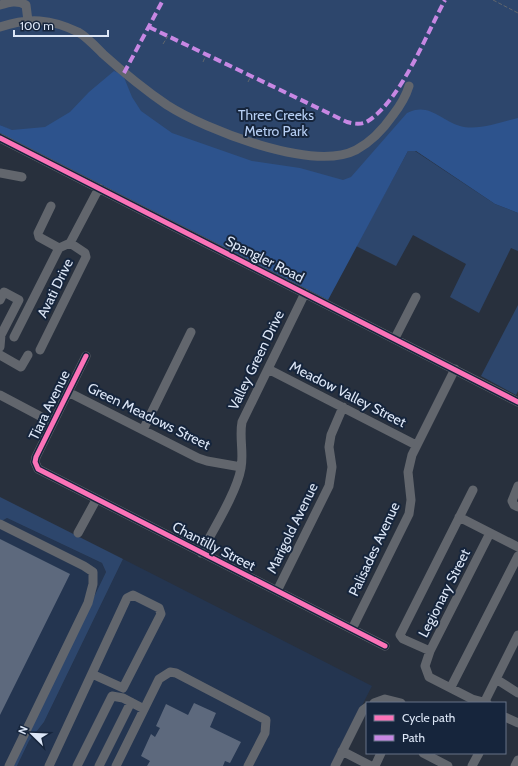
<svg xmlns="http://www.w3.org/2000/svg" width="518" height="766" font-family="Cabin,sans-serif">
<style>
.built{fill:#243550}
.green{fill:#2d466c}
.forest{fill:#2d538d}
.building{fill:#5d697d}
.lines{fill:none;stroke-linecap:round;stroke-linejoin:round}
.path{stroke:#60666d;stroke-width:1;stroke-dasharray:4 2;stroke-linecap:butt}
.minor{stroke:#62666d;stroke-width:9}
.quiet{stroke:#c787e3;stroke-width:4;stroke-dasharray:8 4;stroke-linecap:butt}
.cycleway-casing{stroke:#16253c;stroke-width:8}
.cycleway{stroke:#fb73b8;stroke-width:5}
.labels{text-anchor:middle;dominant-baseline:central;stroke-width:4;stroke-linejoin:round;paint-order:stroke}
.park-label{font-size:14px;fill:#b7cff4;stroke:#16253c}
.street-label{font-size:14px;fill:#dde7f7;stroke:#16253c}
</style>
<rect width="100%" height="100%" fill="#28303d"/>
<path class="built" d="M7,518l95,45 4,9 -94,194h-12v-244z
M123,559l249,127 -41,80h-314l12,-25 15,-19z"/>
<path class="green" d="M0,0h518v193l-109,-52 -85,142 -324,-158z
M408,151h7l80,53 23,9v38l-7,-3 -32,65 -29,-16 16,-33 -53,-29 -17,31 -40,-20z
M518,305v86l-2,4 -35,-19z
M0,497l123,62 -79,163 -15,19 -12,25h-5l94,-194 -4,-9 -95,-45 -7,4z"/>
<path class="forest" d="M114,71l9,4 9,22 9,14 31,22 80,28 48,7 43,12 8,-3 56,-64c22,-11 33,7 53,13 18,5 41,-4 58,-8v95l-23,-9 -79,-53h-8l-80,149 -328,-167v-8l12,5 33,-3 25,-15 19,-20z"/>
<path class="building" d="M0,539l70,35 -70,141z
M194,703l22,10 -6,14 31,15 -11,21 -5,-2 -2,5h-76l3,-5 -9,-5 10,-22 4,3 5,-9 -4,-2 10,-22 22,11z"/>
<g class="lines">
<path class="path" d="M493,0l25,13
M163,44l5,-8
M203,62l3,-7
M248,82l3,-6"/>
<path class="minor" d="M0,5c10,-3 17,-5 26,0l2,16
M0,27c29,-10 51,-8 78,5 9,5 18,15 25,22 20,18 42,36 64,51 39,25 146,67 189,45 15,-8 28,-22 37,-35 7,-9 13,-19 16,-29
M0,138l518,264
M0,173l22,4
M51,206l-13,27 1,4 20,11
M70,243l29,-55
M0,300l4,-8 15,8 -18,35 -1,12
M14,337l45,-89 11,-5 15,10 1,4 -46,93
M395,338l21,-41
M0,355l21,12 7,-12
M86,356l-50,101 -1,5 3,7 347,177
M268,369l148,76
M68,392l130,66 9,3 34,6
M0,395l53,28
M143,430l48,-98
M518,486l-6,15 2,4 4,2
M459,517l59,30
M0,524l84,42 9,6v12l-5,19 -79,163
M78,533l18,-33
M201,553c12,-23 36,-61 40,-85 3,-15 -2,-31 1,-46l63,-129
M277,591l52,-105 3,-19 -3,-20 2,-12 12,-28
M352,629l57,-115 2,-14 -3,-28 4,-17 43,-86
M430,651l-27,-12 -3,-4 73,-145
M496,679l22,14
M451,687l67,-131
M485,701l33,-66
M374,703l11,-4 16,4
M487,703l-15,-4 -43,-22 -4,-11 5,-15 60,-118
M505,717l13,6
M342,751l29,15
M423,753l25,13
M49,766l78,-168 6,-3 26,13 2,6 -38,74 -31,-14
M77,766l35,-70 11,2 21,11
M99,766l32,-64
M116,766l43,-87 11,-7 6,1 90,47 -1,13 -17,33
M335,766l28,-56 4,-3
M375,766l6,-13
M472,766l7,-13
M515,766l3,-6"/>
<path class="quiet" d="M149,27l198,95c7,2 15,3 21,-1 33,-21 58,-86 77,-121
M124,73l39,-73"/>
<defs>
<path id="cycleway" d="M0,138l518,264
M86,356l-50,101 -1,5 3,7 347,177"/>
</defs>
<use href="#cycleway" class="cycleway-casing"/>
<use href="#cycleway" class="cycleway"/>
</g>
<g class="labels">
<g class="park-label">
<text x="276" y="115">Three Creeks<tspan x="276" dy="16">Metro Park</tspan></text>
</g>
<g class="street-label">
<text transform="translate(265 259) rotate(27)">Spangler Road</text>
<text transform="translate(55 288) rotate(-64)">Avati Drive</text>
<text transform="translate(256 360) rotate(-64)">Valley Green Drive</text>
<text transform="translate(348 394) rotate(27)">Meadow Valley Street</text>
<text transform="translate(49 405) rotate(-64)">Tiara Avenue</text>
<text transform="translate(149 416) rotate(26)">Green Meadows Street</text>
<text transform="translate(292 528) rotate(-64)">Marigold Avenue</text>
<text transform="translate(214 546) rotate(27)">Chantilly Street</text>
<text transform="translate(374 549) rotate(-65)">Palisades Avenue</text>
<text transform="translate(444 593) rotate(-63)">Legionary Street</text>
</g>
</g>
<rect x="366" y="702" width="140" height="52" fill="#16253c" stroke="#667387"/>
<rect x="374" y="715" width="20" height="6" fill="#fb73b8" stroke="#667387"/>
<text x="402" y="722" font-size="12" fill="#dde7f7">Cycle path</text>
<rect x="374" y="735" width="20" height="6" fill="#c787e3" stroke="#667387"/>
<text x="402" y="742" font-size="12" fill="#dde7f7">Path</text>
<g transform="translate(32 734) rotate(293)" stroke="#16253c" stroke-width="3" paint-order="stroke">
<path d="M0-3L7 15L0 10L-7 15Z" fill="#dde7f7"/>
<text y="-6" font-size="11" font-weight="bold" text-anchor="middle" fill="#dde7f7">N</text>
</g>
<path d="M14 30v6h94v-6" fill="none" stroke="#dde7f7" stroke-width="2"/>
<text x="20" y="30" font-size="12" fill="#dde7f7" stroke="#16253c" stroke-width="3" paint-order="stroke">100 m</text>
</svg>
